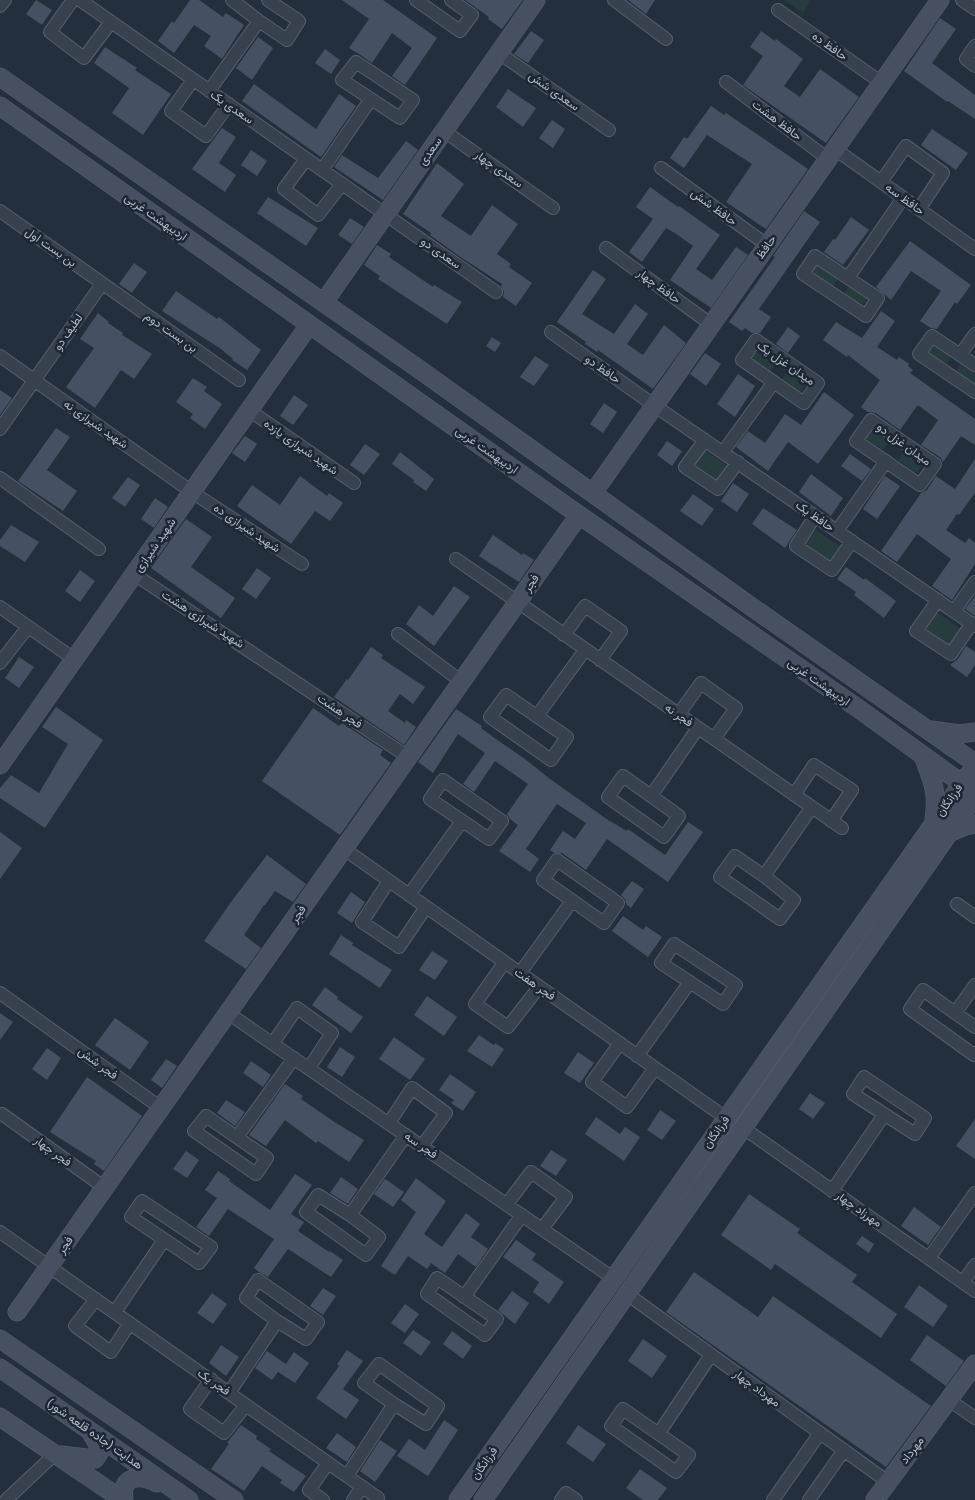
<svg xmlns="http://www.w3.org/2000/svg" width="975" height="1500" font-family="'Varela Round',Vazirmatn,sans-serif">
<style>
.green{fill:#263c3f}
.building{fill:#455162}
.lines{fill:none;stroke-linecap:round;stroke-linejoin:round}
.street-casing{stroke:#565f6c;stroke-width:14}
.secondary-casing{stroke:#565f6c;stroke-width:19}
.street{stroke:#38414e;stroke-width:12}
.secondary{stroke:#465061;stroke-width:18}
.labels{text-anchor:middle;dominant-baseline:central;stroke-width:5;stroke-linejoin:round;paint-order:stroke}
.street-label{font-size:12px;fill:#b4bcc9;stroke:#1d2633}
</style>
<rect width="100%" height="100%" fill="#242f3e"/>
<path class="green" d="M784,0h27l-8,13z
M814,263l24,16 -6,8 -23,-16z
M849,286l19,13 -6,7 -18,-12z
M933,344l19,12 -5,8 -19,-12z
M756,352l19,12 -5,8 -19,-13z
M961,363l14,10v11l-19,-13z
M787,372l19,12 -5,8 -19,-12z
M870,430l19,12 -6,8 -18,-12z
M703,449l26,18 -13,18 -25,-19z
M903,452l19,13 -6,8 -18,-13z
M814,529l27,18 -11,17 -27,-18z
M935,611l27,19 -12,17 -27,-19z"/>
<path class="building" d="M36,0l16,10 -10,15 -16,-11z
M190,0h9l24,17 3,-4 18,12 -22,34 -18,-13 7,-10 -17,-11 -20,28 -16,-12 14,-20 2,2z
M342,0h41l54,38 -32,47 -13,-9 20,-28 -20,-15 -20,30 -13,-9 -10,-6 20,-29z
M465,0h58l-21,29 -14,-10 1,-2z
M628,0h27l-9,14z
M940,18l16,11 -24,34 43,32v24l-27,-18 -1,1 -43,-31z
M531,31l13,9 -16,23 -14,-9z
M761,31l14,10 1,-2 27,20 -19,27 16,11 20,-28 39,28 -33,46 -83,-58 20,-29 -13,-9z
M258,37l15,11 -21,32 -16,-12z
M105,47l32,21 -2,2 36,24 -28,41 -31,-22 17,-25 -35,-25z
M325,49l15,11 -9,14 -16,-11z
M254,84l62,45 23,-35 17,12 -35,51 -79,-56z
M508,89l28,19 -13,19 -27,-20z
M711,106l13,9 2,-2 82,56 -42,60 -40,-27 26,-38 -45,-29 -23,33 -14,-10 14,-21 3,2z
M552,120l13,9 -12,19 -14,-10z
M222,128l14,9 -17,26 17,12 -11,17 -33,-23z
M932,129l36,24 -12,17 -35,-25z
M406,141l12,9 -35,50 -49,-33 8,-12 36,23z
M251,150l16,11 -10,15 -16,-11z
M437,163l27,21 -23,32 30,20 21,-31 26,19 -21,30 14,10 -2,3 23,16 -16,23 -13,-9 1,-5 -3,-6 1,-2 -43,-28 -29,-21 1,-2 -28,-19z
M650,187l28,20 1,-1 41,29 -24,34 16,11 24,-33 12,8 -37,53 -41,-28 23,-34 -18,-13 -9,-5 -24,34 -13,-10 24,-33 -17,-12z
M268,197l50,31 -12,18 -49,-33z
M804,211l16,11 -61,87 12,8 -11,16h-8l-7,-5 -3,3 -13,-9 46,-65 -2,-1z
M851,217l18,13 -26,35 -19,-13 9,-13 2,1z
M350,218l14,9 -12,17 -14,-9z
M910,241l61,44 -14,19 -2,-2 -18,27 -6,-1 -11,-7 21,-30 -30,-20 -20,29 -15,-13z
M377,245l14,9 -2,3 44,30 1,-2 28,17 -15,22 -69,-45 2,-3 -16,-11z
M134,263l13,9 -15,21 -13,-9z
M593,270l13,9 -24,35 32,20 21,-30 13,10 -21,30 16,11 21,-30 22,18 -33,46 -55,-39 -1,2 -12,-8 1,-2 -29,-20z
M176,291l41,28 2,-2 42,33 -14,20 -15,-10 1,-1 -12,-10 -59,-38z
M881,311l14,10 -18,26 20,13 2,-3 10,7 -1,2 5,4 -3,3 65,46v26l-14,-9 -18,26 -3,-5 -19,-12 17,-25 -19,-14h-2l-17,24 -24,-17 -8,-1 -7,-5 19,-27 -32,-25 -1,2 -24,-17 13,-18 26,16z
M98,313l11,9 -1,1 15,10 -1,2 30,19 -18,25 -13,-9 -26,38 -29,-21 28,-39 -14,-9z
M788,327l12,9 -12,17 -12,-9z
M492,337l9,6 -6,9 -9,-6z
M705,353l16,11 -15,22 -16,-12z
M535,356l14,9 -15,21 -14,-9z
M738,374l17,12 -20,31 -18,-13z
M193,378l14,9 -3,4 18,13 -17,25 -15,-11 3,-4 -17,-12z
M0,390l12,8 -12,17z
M824,392l30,23 -36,49 -30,-22 -20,29 -32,-24 12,-16 17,12 20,-29 16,11z
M294,395l14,10 -15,20 -13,-9z
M604,403l13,9 -14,21 -13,-9z
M56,428l14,9 -23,33 30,21 -14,20 -45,-30z
M245,436l12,8 -12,18 -13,-9z
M667,441l15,10 -10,15 -15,-11z
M365,444l15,10 -16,21 -14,-10z
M400,452l34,27 -8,12 -13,-9 1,-2 -22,-16z
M850,454l21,15 -9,12 -21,-15z
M975,459v34l-16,22 -2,-1 -11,16 19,13 4,-5 6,5v21l-23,36 -20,-14 19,-27 -34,-25 -20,28 -16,-11 40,-58 6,-3 9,-14 19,13z
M811,474l32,24 -12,18 -32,-24z
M300,476l27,20 2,-3 14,10 -13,18 -15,-10 -24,33 -54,-38 15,-21 28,20z
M885,476l15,10 -23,33 -14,-10z
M128,477l12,8 -15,22 -13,-9z
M733,483l16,11 -12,18 -16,-11z
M693,494l21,15 -12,17 -22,-15z
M155,498l13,9 -14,21 -13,-9z
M763,508l34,22 -12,18 -33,-24z
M186,519l26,18 -21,30 44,31 -14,20 -70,-50z
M11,525l28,17 -14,20 -25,-16v-6z
M493,535l29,20 1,-2 11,7 -15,22 -40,-26z
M846,567l18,13 1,-2 31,23 -12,17 -30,-23 2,-3 -19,-13z
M257,568l14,10 -15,21 -14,-10z
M80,570l15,11 -15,21 -15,-11z
M454,586l16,11 -36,49 -28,-22 13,-19 14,11z
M975,596v20l-10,-7z
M966,646l9,6v13l-8,12 -17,-12 8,-6z
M371,647l12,8 -2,3 44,29 -12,17 -13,-10 -12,17 17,12 1,-3 10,7 -12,18 -70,-48 13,-18 1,1z
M19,657l15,10 -15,21 -14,-10z
M56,707l47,33 -58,88 -45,-30v-10l11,-13 28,18 29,-49 -26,-17z
M313,708l26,18 3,-3 41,27 -3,5 11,8 -51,72 -78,-54z
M456,709l26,17 -1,2 12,9 32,22 25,20 58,41 19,11 1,-2 37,26 23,-33 15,10 -35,50 -61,-43 -21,31 -24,-17h-8l-4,-3 13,-19 12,8 11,-16 -29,-19 -31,45 13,10 -9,13 -31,-21 19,-26 -8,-6 -3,-5 21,-30 -33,-23 -21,31 -11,-8 22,-31 -27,-19 -25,39 -15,-11z
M0,832l22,16 -22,31z
M267,855l39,29 -13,18 -18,-11 -10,14h-1l-20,30 17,13 -15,21 -42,-28 27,-39z
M632,881l12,8 -13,19 -5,-4 -1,-5 -4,-4z
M351,892l14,10 -13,21 -15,-10z
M623,916l20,14 3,-4 16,11 -14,20 -36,-26z
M341,935l12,8 -1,2 40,25 -12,18 -51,-34z
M432,951l16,10 -13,19 -16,-10z
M325,987l13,10 -1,2 26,18 -12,16 -39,-28z
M427,996l30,21 -13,19 -30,-21z
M0,1013l13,9 -13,18z
M115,1018l34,24 -19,28 -35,-25z
M479,1035l15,10 1,-2 9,6 -12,18 -25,-16z
M394,1037l31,22 -15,21 -31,-21z
M340,1047l15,10 -13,20 -15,-10z
M47,1048l14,10 -14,22 -15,-11z
M578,1052l16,11 -14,20 -16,-10z
M166,1059l11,7 -15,22 -11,-8z
M251,1061l20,14 -8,12 -20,-14z
M450,1074l26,18 -13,19 -12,-8 3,-3 -15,-10z
M87,1077l55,39 -38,55 -10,-7 2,-3 -46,-29z
M285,1084l18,12 -2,3 35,24 28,17 -15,22 -31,-21 -2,2 -31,-23 -19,26 -17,-11z
M810,1093l15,10 -12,16 -14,-10z
M226,1100l19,12 -10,14 -18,-13z
M660,1110l16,11 -14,19 -15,-10z
M596,1117l24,17 5,-7 15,10 -16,24 -39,-27z
M975,1119v40l-19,-13z
M551,1150l16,10 -11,16 -16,-10z
M186,1151l13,9 -12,18 -14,-9z
M218,1171l12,8 -1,2 41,29 25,-36 17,11 -21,29 13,8 -6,9 31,21 1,-1 13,9 -12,17 -43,-28 -20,28 -9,-5 -5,-4 20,-29 -46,-30 -19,27 -13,-9 21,-29 -12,-8z
M341,1177l17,12 -10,15 -18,-11z
M416,1178l30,23 -22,33 18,13 24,-34 14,11 -9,13 17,12 -12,18 -18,-13 -13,19 -14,-10 -4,6 -19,-13 -13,19 -14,-9 35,-54 -15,-12z
M385,1179l19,13 -11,15 -19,-13z
M749,1194l51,35 -3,4 60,42 -5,7 45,32 -16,24 -106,-74 -4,6 -50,-35z
M914,1207l27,20 -13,18 -27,-19z
M862,1236l12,8 -5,9 -13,-9z
M516,1240l20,14 -4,6 32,22 -15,22 -16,-12 6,-10 -36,-25z
M694,1272l64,45 15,-21 158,110 -45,61 -220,-155z
M919,1285l29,21 -15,21 -29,-20z
M323,1288l13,8 -13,19 -13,-9z
M512,1291l17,12 -14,21 -17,-14z
M212,1293l15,11 -14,20 -16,-11z
M405,1304l14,10 -14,19 -14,-10z
M413,1330l18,12 -10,14 -18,-13z
M452,1331l20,15 -9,13 -20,-15z
M927,1335l37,26 -18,25 -36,-26z
M643,1339l24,17 -15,22 -24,-17z
M221,1345l18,12 -13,19 -17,-13z
M347,1350l16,11 -20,28 16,11 -13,19 -30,-21 23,-32 -2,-2z
M267,1351l19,13 8,-12 15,11 -14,20 -17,-11 -6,8 -17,-12z
M444,1420l14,10 -30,46 -31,-20 12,-17 16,11z
M241,1425l16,11 -1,3 15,10 -2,2 37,25 -12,16 -14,-9 2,-3 -20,-14 -18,25 -33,-22 18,-25 -2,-1z
M578,1425l28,19 -13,18 -27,-19z
M337,1433l19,14 -9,15 -21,-14z
M380,1440l17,11 -22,31 -15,-11z
M640,1469l27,19 -9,12h-15l-17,-12z"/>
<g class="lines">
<defs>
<path id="street" d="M73,0l-23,32 34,26 27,-36
M80,0l416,292
M232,0l27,21 28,19 12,-19 -31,-21
M416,0l44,31 12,-16 -21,-15
M614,0l52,39
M962,0l13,9
M0,6l5,-6
M778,10l104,73
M975,46l-9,13 9,7
M499,53l110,77
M356,62l57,38 -13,18 -58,-38z
M193,80l-22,31 35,25 23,-32
M726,82l102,77
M209,91l50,-70
M444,131l109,77
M835,149l140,100
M306,159l-22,30 34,26 24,-31
M661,168l106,77
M322,170l49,-71
M881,182l25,-36 37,27 -24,36
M0,211l239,169
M606,248l106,77
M815,256l63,42 -12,18 -63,-42z
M848,278l55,-80
M551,332l104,74 320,220
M756,340l62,43 -14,20 -62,-43z
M960,355l15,-21
M0,356l192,136 110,72
M975,365l-43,-29 -13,18 56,38
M249,410l105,73
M871,420l64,44 -15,21 -64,-44z
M0,429l102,-145
M705,440l-20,27 33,22 20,-27
M723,452l51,-70
M0,478l99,71
M815,516l-19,30 36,24 20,-29
M837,531l49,-70
M456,559l386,269
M134,574l274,183
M938,600l-22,31 35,23 21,-31
M0,607l74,52
M954,611l21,-29
M398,634l64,48
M564,635l21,-29 36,25 -21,29
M0,663l28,-36
M506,695l61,42 -16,23 -61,-43z
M678,715l23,-32 35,25 -22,31
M537,716l48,-66
M623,776l56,40 -15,21 -56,-40z
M443,780l59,41 -13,18 -59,-40z
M794,795l20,-30 38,25 -21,31
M651,796l47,-68
M344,849l382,269
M735,856l29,20 30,24 -14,19 -60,-42z
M557,860l61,43 -14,20 -61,-43z
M764,876l48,-69
M389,881l-27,41 37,25 27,-40
M409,895l53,-74
M957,904l18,13
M674,944l62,41 -13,19 -62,-41z
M504,963l-29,41 33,23 31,-40
M520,973l52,-72
M0,993l161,115
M228,1013l385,265
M955,1013l20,-28
M975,1027l-52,-37 -13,19 64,46 1,-2
M273,1043l24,-35 35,25 -23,35
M620,1043l-28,39 35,25 28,-39
M637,1056l53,-74
M864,1077l61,41 -10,16 -62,-40z
M2,1114l103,74
M206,1116l61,42 -11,16 -62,-43z
M389,1123l23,-35 34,25 -24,33
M742,1127l233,164
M237,1137l57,-79
M832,1191l52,-76
M318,1195l32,20 29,22 -13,18 -60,-43z
M142,1201l69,46 -12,16 -68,-46z
M507,1204l24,-32 35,25 -24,32
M350,1215l56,-80
M0,1232l378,266
M929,1258l46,-65
M437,1278l60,41 -12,16 -58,-41z
M258,1280l60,42 -12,17 -29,-18 -31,-23z
M963,1282l12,-17
M627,1294l261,188
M464,1297l58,-82
M96,1299l-21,27 36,26 19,-29
M115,1312l49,-72
M379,1364l59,42 -12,18 -32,-20 -30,-21z
M211,1379l-21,30 34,24 22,-28
M229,1393l48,-72
M949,1400l26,18
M623,1409l66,46 -13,17 -65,-46z
M659,1433l52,-78
M347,1476l47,-72
M6,1500l49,-46
M323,1500l-14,-10 19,-27
M353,1500l9,-13
M561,1500l5,-7 10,7
M773,1500l47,-67
M809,1500l35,-50"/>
<path id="secondary" d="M0,77l416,290 340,243 219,153
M0,106l579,409 280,194 116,84
M324,302l212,-302
M593,493l347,-493
M931,730l28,4 16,-2
M923,756c10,26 15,36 11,64
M0,765l309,-440
M947,834l18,-8 10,-2
M17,1312l562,-797
M0,1339l234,161
M0,1368l189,132
M0,1417l123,83
M61,1455l34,4 6,-9 -11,-19
M124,1500c-4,-25 16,-26 33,-17
M458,1500l510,-725
M483,1500l492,-704
M875,1500l100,-136"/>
</defs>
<use href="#street" class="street-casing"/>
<use href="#secondary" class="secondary-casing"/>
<use href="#street" class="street"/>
<use href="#secondary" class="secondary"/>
</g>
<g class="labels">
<g class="street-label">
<text transform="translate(830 46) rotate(35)">حافظ ده</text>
<text transform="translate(554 91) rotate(35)">سعدی شش</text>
<text transform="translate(232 107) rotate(35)">سعدی یک</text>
<text transform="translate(777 120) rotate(37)">حافظ هشت</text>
<text transform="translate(430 151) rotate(-55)">سعدی</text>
<text transform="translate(499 169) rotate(35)">سعدی چهار</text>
<text transform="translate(905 199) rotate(36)">حافظ سه</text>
<text transform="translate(714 207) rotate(36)">حافظ شش</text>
<text transform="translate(156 217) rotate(35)">اردیبهشت غربی</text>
<text transform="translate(51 247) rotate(35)">بن بست اول</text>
<text transform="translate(766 247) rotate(-55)">حافظ</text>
<text transform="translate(441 253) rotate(35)">سعدی دو</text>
<text transform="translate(659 286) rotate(36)">حافظ چهار</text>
<text transform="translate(68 332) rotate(-55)">لطیف دو</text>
<text transform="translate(171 332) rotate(35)">بن بست دوم</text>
<text transform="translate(786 363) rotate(35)">میدان غزل یک</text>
<text transform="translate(603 369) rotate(35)">حافظ دو</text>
<text transform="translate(96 424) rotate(35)">شهید شیرازی نه</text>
<text transform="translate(904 444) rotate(36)">میدان غزل دو</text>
<text transform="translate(301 447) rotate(35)">شهید شیرازی یازده</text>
<text transform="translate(487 450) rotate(35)">اردیبهشت غربی</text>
<text transform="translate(815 516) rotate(35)">حافظ یک</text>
<text transform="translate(247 528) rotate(34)">شهید شیرازی ده</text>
<text transform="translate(155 545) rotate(-55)">شهید شیرازی</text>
<text transform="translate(531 583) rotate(-55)">فجر</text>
<text transform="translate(203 619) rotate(33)">شهید شیرازی هشت</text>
<text transform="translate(819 682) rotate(35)">اردیبهشت غربی</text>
<text transform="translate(340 711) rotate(34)">فجر هشت</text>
<text transform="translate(679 715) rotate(35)">فجر نه</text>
<text transform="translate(949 800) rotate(-55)">فرزانگان</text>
<text transform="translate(298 914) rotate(-55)">فجر</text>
<text transform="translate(535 984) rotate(35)">فجر هفت</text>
<text transform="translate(98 1063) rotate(36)">فجر شش</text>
<text transform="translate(716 1132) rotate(-55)">فرزانگان</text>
<text transform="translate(421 1145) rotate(35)">فجر سه</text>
<text transform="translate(53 1151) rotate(36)">فجر چهار</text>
<text transform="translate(859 1209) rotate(35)">مهرزاد چهار</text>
<text transform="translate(65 1245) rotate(-55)">فجر</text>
<text transform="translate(214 1382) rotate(35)">فجر یک</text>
<text transform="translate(757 1388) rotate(36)">مهرداد چهار</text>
<text transform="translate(95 1434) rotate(35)">هدایت (جاده قلعه شور)</text>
<text transform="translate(912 1450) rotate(-53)">مهرداد</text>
<text transform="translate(484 1463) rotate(-55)">فرزانگان</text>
</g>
</g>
</svg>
